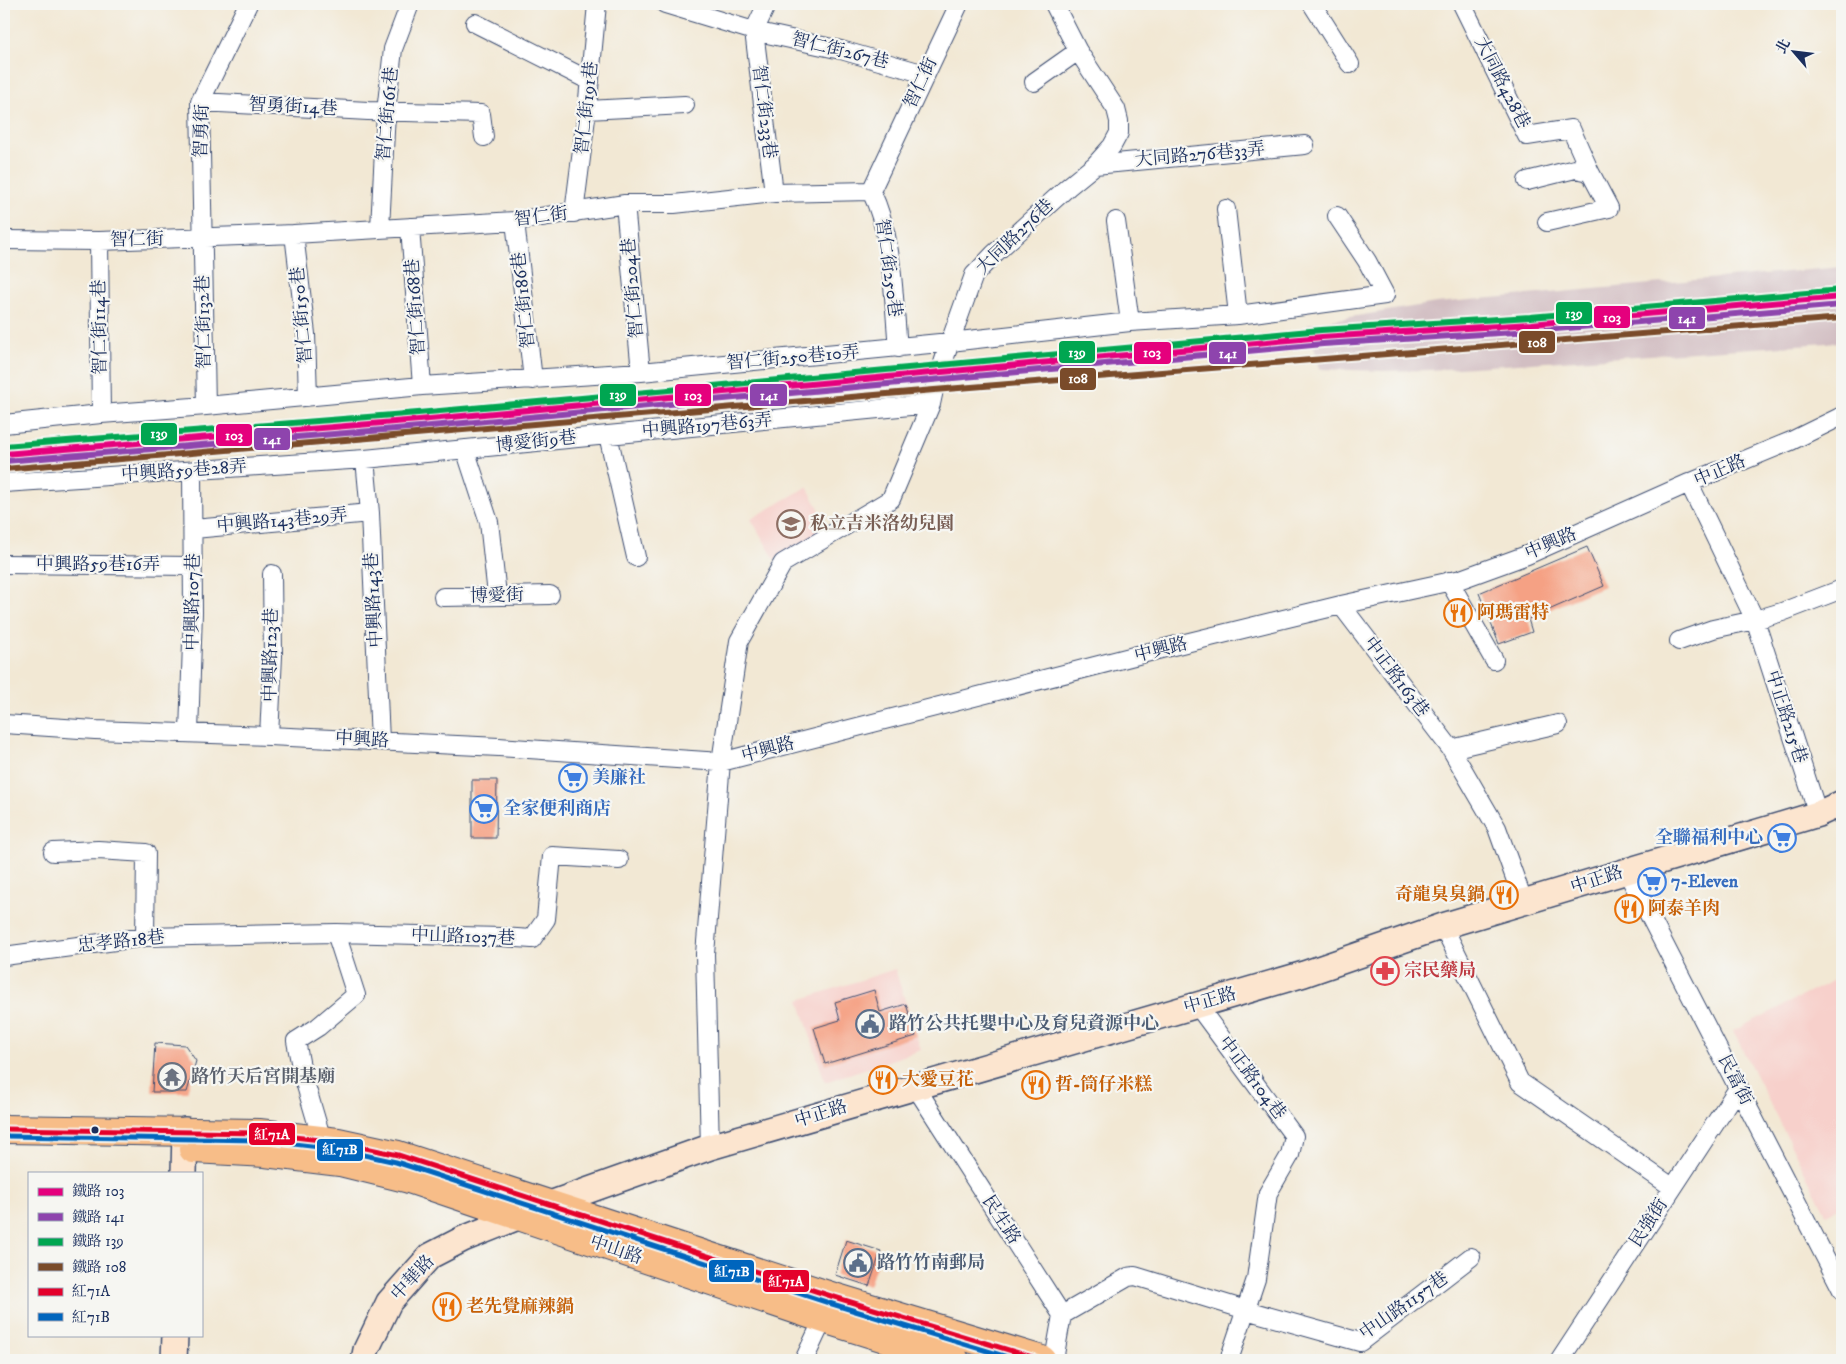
<svg xmlns="http://www.w3.org/2000/svg" width="1846" height="1364" font-family="'IM FELL DW Pica','Noto Serif TC',serif">
<style>
.built{fill:#f7d0cb}
.industrial{fill:#d2bec2}
.building{fill:#f5a184}
.lines{fill:none;stroke-linecap:round;stroke-linejoin:round}
.street-casing{stroke:#3b4b70;stroke-width:20}
.secondary-casing{stroke:#3b4b70;stroke-width:28}
.primary-casing{stroke:#3b4b70;stroke-width:30}
.street{stroke:#fff;stroke-width:18}
.secondary{stroke:#fce5cf;stroke-width:25}
.primary{stroke:#f7bd88;stroke-width:28}
.bus-1-casing{stroke:#f6f6f2;stroke-width:9}
.bus-2-casing{stroke:#f6f6f2;stroke-width:9}
.bus-1{stroke:#e4002b;stroke-width:5}
.bus-2{stroke:#0065bd;stroke-width:5}
.rail-1-casing{stroke:#f6f6f2;stroke-width:10}
.rail-2-casing{stroke:#f6f6f2;stroke-width:10}
.rail-3-casing{stroke:#f6f6f2;stroke-width:10}
.rail-4-casing{stroke:#f6f6f2;stroke-width:10}
.rail-1{stroke:#e5007d;stroke-width:6}
.rail-2{stroke:#8e44ad;stroke-width:6}
.rail-3{stroke:#00a651;stroke-width:6}
.rail-4{stroke:#7a4b2a;stroke-width:6}
.bus-dot{fill:#1b2f5e;stroke:#f6f6f2;stroke-width:2}
.labels{text-anchor:middle;dominant-baseline:central;stroke-width:4.5;stroke-linejoin:round;paint-order:stroke}
.street-label{font-size:18px;fill:#1b2f5e;stroke:#f6f6f2}
.education-label{font-size:18px;font-weight:bold;fill:#785e54;stroke:#f6f6f2;text-anchor:start}
.food-label{font-size:18px;font-weight:bold;fill:#c56008;stroke:#f6f6f2;text-anchor:start}
.shop-label{font-size:18px;font-weight:bold;fill:#366cbe;stroke:#f6f6f2;text-anchor:start}
.health-label{font-size:18px;font-weight:bold;fill:#be3a42;stroke:#f6f6f2;text-anchor:start}
.service-label{font-size:18px;font-weight:bold;fill:#4e5e75;stroke:#f6f6f2;text-anchor:start}
.worship-label{font-size:18px;font-weight:bold;fill:#5b616d;stroke:#f6f6f2;text-anchor:start}
.line-badge{stroke:#f6f6f2;stroke-width:2}
.badge-label{font-size:14px;text-anchor:middle;font-weight:bold;fill:#fff}
</style>
<rect width="100%" height="100%" fill="#f6f6f2"/>
<filter id="ink" filterUnits="userSpaceOnUse"><feTurbulence type="fractalNoise" baseFrequency=".02" numOctaves="2"/><feDisplacementMap in="SourceGraphic" scale="10" xChannelSelector="R" yChannelSelector="G"/><feConvolveMatrix kernelMatrix="1 2 1 2 8 2 1 2 1" color-interpolation-filters="sRGB"/></filter>
<filter id="wash" filterUnits="userSpaceOnUse"><feTurbulence type="fractalNoise" baseFrequency=".0096" numOctaves="4" result="noise"/><feDisplacementMap in="SourceGraphic" scale="20" xChannelSelector="R" yChannelSelector="G"/><feGaussianBlur stdDeviation="1.12" result="paint"/><feColorMatrix in="noise" values="0 0 0 0 0 0 0 0 0 0 0 0 0 0 0 0 0 1.4 0 .05"/><feComposite in="paint" operator="in"/></filter>
<g filter="url(#wash)">
<rect width="100%" height="100%" fill="#f2e8d4"/>
<path class="built" d="M807,487l23,41 -55,32 -24,-41z
M895,969l26,81 -96,32 -26,-82z
M1842,976v230l-16,8 -93,-183z"/>
<path class="industrial" d="M1842,267v75l-412,28 -47,1 -63,-2 -12,-45 128,-21z"/>
<g id="blocks">
<path class="building" d="M1587,547l17,39 -76,33 4,13 -33,12 -20,-51z
M472,780h25l-1,58h-24z
M874,990l6,22 26,-8 10,32 -91,28 -11,-36 26,-8 -5,-18z
M155,1043l30,2 11,16 -9,31h-35z
M846,1240l35,11 -12,35 -34,-11z"/>
</g>
</g>
<g filter="url(#ink)">
<use href="#blocks" fill-opacity="0" stroke="#3b4b70" stroke-width="1"/>
<g class="lines">
<defs>
<path id="street" d="M665,4l89,27 13,-27
M1054,4l24,47 38,58 3,12v12l-7,13 -17,19 -27,22 -74,67 -20,21 -24,67 180,-20 108,-7 147,-20 -18,-34 -30,-45
M1312,4l38,60
M1462,4l65,132 44,-7 19,43
M475,23l115,58
M1034,82l44,-31
M200,102l168,9 113,3 3,23
M587,110l98,-5
M1095,165l210,-20
M1527,181l48,-12 15,3 19,36 -62,14
M871,191c23,47 22,105 27,157
M774,193l-20,-162 87,19 84,24
M625,204l16,168
M1226,209l12,106
M574,213l13,-103 10,-106
M515,221l18,159
M1116,221l14,101
M410,227l12,159
M380,228l6,-116 7,-63 17,-45
M294,234l12,100 2,63
M4,240l95,1 195,-7 221,-13 110,-17h49l100,-11 97,-2 88,-187
M99,241l2,173
M206,406l-6,-304 48,-98
M4,424l97,-10 105,-8 216,-20 219,-14 309,-30 -16,48 -3,14 -40,95 -108,64 -44,78 -18,121 -16,192 5,193
M465,449l24,73 8,73
M365,459l5,54 10,228
M4,483l361,-24 243,-24
M1689,483l66,137 63,194
M194,529l176,-16
M636,557l-28,-122 323,-31
M4,564l189,2
M1449,581l45,79
M443,597l107,-2
M1341,605l110,144 46,79 27,75
M1679,641l34,-12 42,-9 27,-8 60,-23
M4,724l91,6 174,6 230,11 222,15 448,-115 172,-42 120,-26 66,-24 162,-72 102,-42 51,-25
M189,733l4,-121 -1,-141
M269,736l4,-80 -1,-82
M1451,749l107,-25
M53,852l45,-2 48,3 -1,84
M1626,870l216,420
M1443,926l77,156 152,105
M4,956l141,-19 191,-4 165,4 31,2 14,-20 6,-63 67,4
M1197,1005l97,131 -4,19 -22,38 -12,86 -27,81
M915,1086l147,229 -8,45
M322,1140l-20,-68 -6,-31 22,-14 38,-32 -20,-62
M1062,1315l66,-38 7,-1 111,34 114,32 111,-85
M804,1360l23,-49
M1560,1360l179,-273"/>
<path id="secondary" d="M184,1173l1,-43
M174,1360l1,-25
M364,1360l2,-10 23,-48 41,-46 33,-17 87,-35 160,-57 594,-173 139,-48 375,-112 24,-11"/>
<path id="primary" d="M4,1129l255,4 79,9 60,13 433,141 211,64
M193,1149l72,4 75,9 69,17 415,140 131,41"/>
</defs>
<use href="#street" class="street-casing"/>
<use href="#secondary" class="secondary-casing"/>
<use href="#primary" class="primary-casing"/>
<use href="#street" class="street"/>
<use href="#secondary" class="secondary"/>
<use href="#primary" class="primary"/>
<defs>
<path id="bus-1" d="M4,1129l255,4 79,9 60,13 433,141 211,64"/>
<path id="bus-2" d="M4,1136l255,4 78,9 59,13 433,141 188,57"/>
</defs>
<use href="#bus-1" class="bus-1-casing"/>
<use href="#bus-2" class="bus-2-casing"/>
<use href="#bus-1" class="bus-1"/>
<use href="#bus-2" class="bus-2"/>
<defs>
<path id="rail-1" d="M4,454l415,-34 903,-83 209,-13 311,-27"/>
<path id="rail-2" d="M5,461l415,-34 903,-83 209,-13 310,-26"/>
<path id="rail-3" d="M4,446l414,-33 903,-83 209,-13 311,-27"/>
<path id="rail-4" d="M4,469l930,-79 908,-72"/>
</defs>
<use href="#rail-1" class="rail-1-casing"/>
<use href="#rail-2" class="rail-2-casing"/>
<use href="#rail-3" class="rail-3-casing"/>
<use href="#rail-4" class="rail-4-casing"/>
<use href="#rail-1" class="rail-1"/>
<use href="#rail-2" class="rail-2"/>
<use href="#rail-3" class="rail-3"/>
<use href="#rail-4" class="rail-4"/>
</g>
</g>
<defs>
<symbol id="school-ring" viewBox="-11 -11 22 22"><circle r="9.5" fill="#f6f6f2" stroke="#8d6e63" stroke-width="1.5"/><path d="M0-5L7-2L0 1L-7-2ZM-4 1L0 2.5L4 1V4Q0 6-4 4Z" fill="#8d6e63"/></symbol>
<symbol id="restaurant-ring" viewBox="-11 -11 22 22"><circle r="9.5" fill="#f6f6f2" stroke="#e8710a" stroke-width="1.5"/><path d="M-5-6h1v4h1v-4h1v4h1v-4h1v5L-1.5 .5V6h-2V.5L-5-1ZM5-6V6H3V1.5H1.5Q1.5-4 5-6Z" fill="#e8710a"/></symbol>
<symbol id="supermarket-ring" viewBox="-11 -11 22 22"><circle r="9.5" fill="#f6f6f2" stroke="#3f7fe0" stroke-width="1.5"/><path d="M-6-5.5h2.5l.6 2H6L4.5 2H-2.5L-4.4-4H-6ZM-1.5 3.2a1.3 1.3 0 1 0 .1 0ZM3 3.2a1.3 1.3 0 1 0 .1 0Z" fill="#3f7fe0"/></symbol>
<symbol id="pharmacy-ring" viewBox="-11 -11 22 22"><circle r="9.5" fill="#f6f6f2" stroke="#e0444e" stroke-width="1.5"/><path d="M-2-6h4v4h4v4h-4v4h-4v-4h-4v-4h4Z" fill="#e0444e"/></symbol>
<symbol id="civic-ring" viewBox="-11 -11 22 22"><circle r="9.5" fill="#f6f6f2" stroke="#5c6f8a" stroke-width="1.5"/><path d="M-.6-6.5H3V-4.5H.6V-3L4-1V1h2V6H-6V1h2V-1L-.6-3ZM-1.2 2.5V6h2.4V2.5Z" fill="#5c6f8a"/></symbol>
<symbol id="temple-ring" viewBox="-11 -11 22 22"><circle r="9.5" fill="#f6f6f2" stroke="#6b7280" stroke-width="1.5"/><path d="M0-6L5-2H3V0L6.5 2.5H4V6H1.5V3h-3V6H-4V2.5H-6.5L-3 0V-2H-5Z" fill="#6b7280"/></symbol>
</defs>
<g fill-rule="evenodd">
<use href="#school-ring" x="775" y="508" width="32" height="32"/>
<use href="#restaurant-ring" x="1442" y="597" width="32" height="32"/>
<use href="#supermarket-ring" x="557" y="762" width="32" height="32"/>
<use href="#supermarket-ring" x="468" y="793" width="32" height="32"/>
<use href="#supermarket-ring" x="1766" y="822" width="32" height="32"/>
<use href="#supermarket-ring" x="1636" y="866" width="32" height="32"/>
<use href="#restaurant-ring" x="1488" y="879" width="32" height="32"/>
<use href="#restaurant-ring" x="1613" y="893" width="32" height="32"/>
<use href="#pharmacy-ring" x="1369" y="955" width="32" height="32"/>
<use href="#civic-ring" x="854" y="1008" width="32" height="32"/>
<use href="#temple-ring" x="156" y="1061" width="32" height="32"/>
<use href="#restaurant-ring" x="867" y="1064" width="32" height="32"/>
<use href="#restaurant-ring" x="1020" y="1069" width="32" height="32"/>
<use href="#civic-ring" x="842" y="1247" width="32" height="32"/>
<use href="#restaurant-ring" x="431" y="1291" width="32" height="32"/>
</g>
<circle class="bus-dot" cx="95" cy="1130" r="4.5"/>
<g class="labels">
<g class="street-label">
<text transform="translate(840 51) rotate(14)">智仁街267巷</text>
<text transform="translate(921 83) rotate(-65)">智仁街</text>
<text transform="translate(1502 83) rotate(63)">大同路428巷</text>
<text transform="translate(293 107) rotate(3)">智勇街14巷</text>
<text transform="translate(587 108) rotate(-84)">智仁街191巷</text>
<text transform="translate(764 112) rotate(83)">智仁街233巷</text>
<text transform="translate(388 114) rotate(-85)">智仁街161巷</text>
<text transform="translate(202 131) rotate(-88)">智勇街</text>
<text transform="translate(1200 155) rotate(-5)">大同路276巷33弄</text>
<text transform="translate(541 217) rotate(-7)">智仁街</text>
<text transform="translate(1015 237) rotate(-44)">大同路276巷</text>
<text transform="translate(137 240) rotate(-1)">智仁街</text>
<text transform="translate(888 268) rotate(82)">智仁街250巷</text>
<text transform="translate(633 288) rotate(-95)">智仁街204巷</text>
<text transform="translate(524 300) rotate(-96)">智仁街186巷</text>
<text transform="translate(416 307) rotate(-94)">智仁街168巷</text>
<text transform="translate(302 315) rotate(-95)">智仁街150巷</text>
<text transform="translate(204 322) rotate(-91)">智仁街132巷</text>
<text transform="translate(100 327) rotate(-91)">智仁街114巷</text>
<text transform="translate(793 358) rotate(-5)">智仁街250巷10弄</text>
<text transform="translate(707 426) rotate(-5)">中興路197巷63弄</text>
<text transform="translate(536 442) rotate(-6)">博愛街9巷</text>
<text transform="translate(184 471) rotate(-4)">中興路59巷28弄</text>
<text transform="translate(1720 471) rotate(-23)">中正路</text>
<text transform="translate(282 521) rotate(-5)">中興路143巷29弄</text>
<text transform="translate(1551 544) rotate(-23)">中興路</text>
<text x="98" y="565">中興路59巷16弄</text>
<text transform="translate(497 596) rotate(-1)">博愛街</text>
<text transform="translate(374 600) rotate(-93)">中興路143巷</text>
<text transform="translate(193 602) rotate(-89)">中興路107巷</text>
<text transform="translate(1161 650) rotate(-14)">中興路</text>
<text transform="translate(271 655) rotate(-89)">中興路123巷</text>
<text transform="translate(1396 677) rotate(53)">中正路163巷</text>
<text transform="translate(1786 717) rotate(72)">中正路215巷</text>
<text transform="translate(362 740) rotate(3)">中興路</text>
<text transform="translate(768 750) rotate(-15)">中興路</text>
<text transform="translate(1597 880) rotate(-18)">中正路</text>
<text transform="translate(463 937) rotate(2)">中山路1037巷</text>
<text transform="translate(121 942) rotate(-6)">忠孝路18巷</text>
<text transform="translate(1210 1001) rotate(-16)">中正路</text>
<text transform="translate(1252 1078) rotate(53)">中正路104巷</text>
<text transform="translate(1735 1080) rotate(63)">民富街</text>
<text transform="translate(821 1114) rotate(-17)">中正路</text>
<text transform="translate(1001 1220) rotate(57)">民生路</text>
<text transform="translate(1649 1223) rotate(-57)">民強街</text>
<text transform="translate(616 1250) rotate(19)">中山路</text>
<text transform="translate(413 1278) rotate(-47)">中華路</text>
<text transform="translate(1404 1306) rotate(-35)">中山路1157巷</text>
</g>
<g class="education-label">
<text x="810" y="524">私立吉米洛幼兒園</text>
</g>
<g class="food-label">
<text x="1477" y="613">阿瑪雷特</text>
<text x="1485" y="895" text-anchor="end">奇龍臭臭鍋</text>
<text x="1648" y="909">阿泰羊肉</text>
<text x="902" y="1080">大愛豆花</text>
<text x="1055" y="1085">哲-筒仔米糕</text>
<text x="466" y="1307">老先覺麻辣鍋</text>
</g>
<g class="shop-label">
<text x="592" y="778">美廉社</text>
<text x="503" y="809">全家便利商店</text>
<text x="1763" y="838" text-anchor="end">全聯福利中心</text>
<text x="1671" y="882">7-Eleven</text>
</g>
<g class="health-label">
<text x="1404" y="971">宗民藥局</text>
</g>
<g class="service-label">
<text x="889" y="1024">路竹公共托嬰中心及育兒資源中心</text>
<text x="877" y="1263">路竹竹南郵局</text>
</g>
<g class="worship-label">
<text x="191" y="1077">路竹天后宮開基廟</text>
</g>
</g>
<g class="line-badge">
<rect x="1555" y="301" width="38" height="24" rx="5" fill="#00a651"/>
<rect x="1593" y="305" width="38" height="24" rx="5" fill="#e5007d"/>
<rect x="1668" y="306" width="38" height="24" rx="5" fill="#8e44ad"/>
<rect x="1518" y="330" width="38" height="24" rx="5" fill="#7a4b2a"/>
<rect x="1058" y="340" width="38" height="24" rx="5" fill="#00a651"/>
<rect x="1133" y="341" width="39" height="24" rx="5" fill="#e5007d"/>
<rect x="1208" y="341" width="39" height="24" rx="5" fill="#8e44ad"/>
<rect x="1059" y="367" width="38" height="24" rx="5" fill="#7a4b2a"/>
<rect x="599" y="383" width="38" height="24" rx="5" fill="#00a651"/>
<rect x="674" y="383" width="38" height="24" rx="5" fill="#e5007d"/>
<rect x="749" y="383" width="39" height="24" rx="5" fill="#8e44ad"/>
<rect x="140" y="422" width="38" height="24" rx="5" fill="#00a651"/>
<rect x="215" y="423" width="38" height="24" rx="5" fill="#e5007d"/>
<rect x="253" y="427" width="38" height="24" rx="5" fill="#8e44ad"/>
<rect x="248" y="1122" width="48" height="24" rx="5" fill="#e4002b"/>
<rect x="316" y="1138" width="48" height="24" rx="5" fill="#0065bd"/>
<rect x="708" y="1259" width="47" height="24" rx="5" fill="#0065bd"/>
<rect x="762" y="1269" width="48" height="24" rx="5" fill="#e4002b"/>
</g>
<g class="badge-label">
<text x="1574" y="318">139</text>
<text x="1612" y="322">103</text>
<text x="1687" y="323">141</text>
<text x="1537" y="347">108</text>
<text x="1077" y="357">139</text>
<text x="1152" y="357">103</text>
<text x="1228" y="358">141</text>
<text x="1078" y="383">108</text>
<text x="618" y="399">139</text>
<text x="693" y="400">103</text>
<text x="769" y="400">141</text>
<text x="159" y="438">139</text>
<text x="234" y="440">103</text>
<text x="272" y="444">141</text>
<text x="272" y="1139">紅71A</text>
<text x="340" y="1154">紅71B</text>
<text x="732" y="1276">紅71B</text>
<text x="786" y="1286">紅71A</text>
</g>
<rect width="1846" height="1364" fill="none" stroke="#f6f6f2" stroke-width="20"/>
<rect x="28" y="1172" width="175" height="165" fill="#f6f6f2" stroke="#9ea6b7"/>
<rect x="38" y="1188" width="25" height="8" fill="#e5007d" stroke="#9ea6b7"/>
<text x="72" y="1196" font-size="15" fill="#1b2f5e">鐵路 103</text>
<rect x="38" y="1213" width="25" height="8" fill="#8e44ad" stroke="#9ea6b7"/>
<text x="72" y="1222" font-size="15" fill="#1b2f5e">鐵路 141</text>
<rect x="38" y="1238" width="25" height="8" fill="#00a651" stroke="#9ea6b7"/>
<text x="72" y="1246" font-size="15" fill="#1b2f5e">鐵路 139</text>
<rect x="38" y="1263" width="25" height="8" fill="#7a4b2a" stroke="#9ea6b7"/>
<text x="72" y="1272" font-size="15" fill="#1b2f5e">鐵路 108</text>
<rect x="38" y="1288" width="25" height="8" fill="#e4002b" stroke="#9ea6b7"/>
<text x="72" y="1296" font-size="15" fill="#1b2f5e">紅71A</text>
<rect x="38" y="1313" width="25" height="8" fill="#0065bd" stroke="#9ea6b7"/>
<text x="72" y="1322" font-size="15" fill="#1b2f5e">紅71B</text>
<g transform="translate(1794 52) rotate(298)" stroke="#f6f6f2" stroke-width="4" paint-order="stroke">
<path d="M0-4L9 19L0 12L-9 19Z" fill="#1b2f5e"/>
<text y="-8" font-size="14" font-weight="bold" text-anchor="middle" fill="#1b2f5e">北</text>
</g>
</svg>
